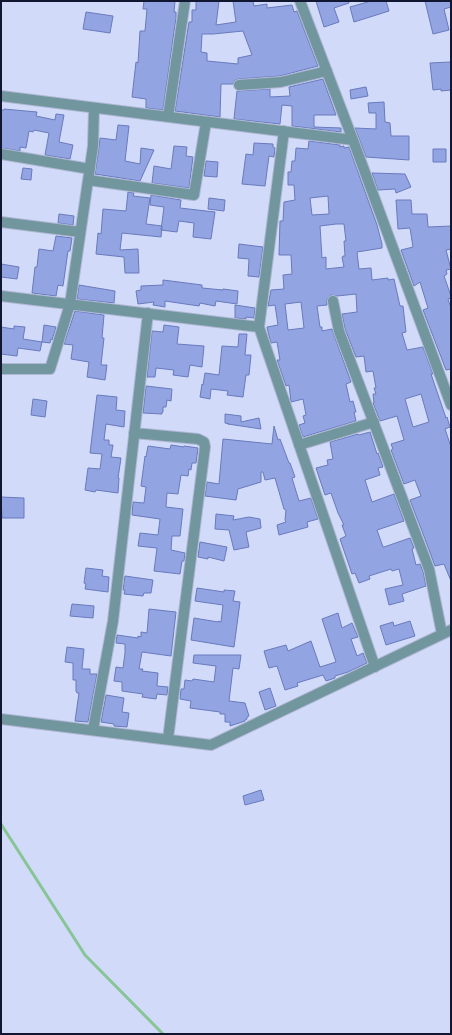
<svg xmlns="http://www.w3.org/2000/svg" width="452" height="1035" font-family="'Golos Text',sans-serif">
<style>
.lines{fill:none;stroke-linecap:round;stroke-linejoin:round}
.stream{stroke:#87c597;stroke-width:3}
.building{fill:#93a4e2;stroke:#697abe;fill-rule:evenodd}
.minor-casing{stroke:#aeb7d4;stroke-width:12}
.minor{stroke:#72969d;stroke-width:10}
</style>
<rect width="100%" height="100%" fill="#d1daf8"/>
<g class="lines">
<path class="stream" d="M1,824l84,131 78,79"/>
</g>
<path class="building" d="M144,1h31l-1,11h2v6l-13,92 -17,-2v-9l-14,-2 4,-35 2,1 2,-32h5l2,-22h-4z
M196,1h23l-3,24 20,-3 -3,-21h20l1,5 13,-2v4l25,-3 2,7 3,-1 21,55 -38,10 -41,3 -4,1 -2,4h-12l-1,33 -45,-6 14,-89h3v-12h4zM243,31l9,24 -14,3v6l-31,-3v-8l-6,-1 1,-18h11z
M316,1h32l1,2 -15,5 5,14 -15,5z
M371,1h15l3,10 -35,11 -4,-15z
M425,1h26v6l-7,2 5,21 -16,4z
M86,12l27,4 -3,17 -27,-4z
M451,62v28l-10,1v-2l-8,1 -3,-27z
M323,79l13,36h-22v12l27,1v4l-49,-6v-20l-10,-1 -2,19 -46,-5 3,-28 33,-2v8l20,-1 -1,-9z
M366,87l2,9 -17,3 -1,-9z
M384,102l1,20 5,1 1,13h18v24l-43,-3 -11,-29 21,1v-16h-7l-1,-10z
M4,109l33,3 -1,4 19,4 1,-6 8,1 -5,27 14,3 -3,14 -25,-4 4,-22 -15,-3 -1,2 -4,-1 -3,17 -6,-1v4l-19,-3v-38h3z
M118,125l11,1 -4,35 15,3 1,-16 13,2 -14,31 -45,-7 4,-27 1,-9 16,2z
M309,141l31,4v2l4,-1v2l5,-1 28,78 5,19v4l-25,4 2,17 12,-1 1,12 16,-2v2l6,-1 6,27h3l3,26 -4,1 5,17 16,-3 10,27h-2l15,44 1,-1 3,10 -5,2 6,18v134l-7,-17 -9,2 -16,-43 -1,-2 -8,-21 11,-4 -6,-16 -11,4 -13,-34 2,-1 -2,-5 13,-4 -7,-24 -17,5 -7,-18h1l-1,-9h3l-2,-6h2l-3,-17 -7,1 -2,-16 -8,1 -11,-28 -3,-15 15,-2 -1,-18 -19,2 -6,-1 -4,4v6l-10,1 3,21h2v4l10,-2 19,53 -5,2 4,18 3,-1 3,11h-2l2,9 -53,16 -4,-12 6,-2 -2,-7 3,-1 -3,-16 -12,3 -2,-17 -3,1 -9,-26h3l-3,-18 -6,1 -2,-7 -2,-9 11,-2 -3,-20 -7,1 3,-16 13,-1 -1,-14 9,-1 -1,-19h-12l1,-34h3l1,-19 11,-2 -1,-15h-6v-13h3l1,-11h3l1,-13 12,1zM328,196l1,18 -17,1 -2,-17zM336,224h8l2,17h-2l1,15h-2v1h-1l2,10 -18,2v-12l-4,1 -2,-32zM301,302l3,26 -16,2 -3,-26zM421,394l8,28 -16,5 -8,-28z
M254,143l19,1v3l2,1 -1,9 -5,-1 -4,30 -23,-2 4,-30 7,1z
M174,146l13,1 -1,9 7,1 -4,31 -37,-5 2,-17 17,3z
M433,149h13v13h-13z
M206,161l12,1 -1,15 -13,-1z
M23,168l9,1 -1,11 -10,-1z
M372,173l33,1 6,13 -15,6 -1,-4 -17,1z
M128,192l6,1 -1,3 17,2 -4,26 16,2 -1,11 -39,-4 -2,17 18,-1 1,24h-14l-1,-16 -28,-3 2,-21 3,1 2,-25 23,2z
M151,195l30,5 -1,8 35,4 -4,27 -18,-2 1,-14 -15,-2 -2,11 -16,-2 3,-23 -14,-2z
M209,198l16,2 -1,11 -16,-2z
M396,200h15l1,14h15l1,13 23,-1v23l-5,1 5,19 -5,1 1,4 -3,2 7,20v2l-3,1 3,9v61l-5,1 -23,-60 5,-2 -8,-26 -6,4 -13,-36 12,-3 -3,-19 -12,1z
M59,214l15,2 -1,9 -15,-2z
M56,236l16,2 -2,13h-2l-5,35 -5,-1 -2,11 -24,-3 3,-26h2l2,-18 14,2z
M239,244l24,3 -4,30 -11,-1 1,-17 -11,-1z
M1,264l18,3 -2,12 -16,-2z
M163,280l39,5v3l21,2v-1l15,2 -1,13 -21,-3 -1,5 -15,-3 -1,3 -34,-5v6l-12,-2 1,-3 -16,2 -2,-13 5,-1v-4l22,-1z
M79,285l36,6 -1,12 -37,-4z
M235,305l20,3 -1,10 -8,-1v2l-11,-1z
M75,311l29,4 -2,23h2l-3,27h6l-2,15 -18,-3 2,-15 -18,-3 2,-14 -9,-1z
M44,325l12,2 -4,13 -1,-1 -1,4 -8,-1z
M164,325l15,2 -2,17 27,2 -2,21 -12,-2 -2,12 -15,-2 1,-5 -18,-2 -1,9h-8l5,-46 11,1z
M14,326l11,1 -2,12 19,3 -2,9 -22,-3 -1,8 -16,-2v-27l13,2z
M239,334h8l-2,21h6l-2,20h-3l-3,22 -16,-2 1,-4 -17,-2 -1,10 -10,-2 2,-13 1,1 2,-12 14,2 3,-29 16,1z
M146,386l26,3 -1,12 -4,-1 -1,7h-3v5h-1v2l-19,-1z
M97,395l20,2 -1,13 9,1 -1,16 -18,-3 -2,16h5v5h4l-2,12 10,1 -3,20h1l-1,15 -22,-3 -1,2 -10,-2 3,-22 12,1 2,-15 -12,-1z
M33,399l14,2 -2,16 -14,-2z
M225,414l16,2v6l18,-4 2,11 -33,-5h1l-4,-1z
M274,426l4,14 2,-1 9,24h1l5,14 -3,1 7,23 12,-3 7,21 -11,3 1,5 -29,8 -2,-10 9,-3 -1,-2 1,-10 -2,-1 -9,-31 -10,2 -2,-8h-2v10l-23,7 -2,11 -31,-4 2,-14 12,2 4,-45 49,5z
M370,432l7,22 1,-1 5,14 -5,1 2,7 -15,5 7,22 22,-8 10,27 -27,9 6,17h1l26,-9 4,10 -2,1 4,16 4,-1 3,7 3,15 -24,8 2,7 -15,4 -4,-16 18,-4 -4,-16 -7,2 -1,-2 -22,7 1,3 -11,4 -4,-10 -3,1 -12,-35 6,-3 -4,-11h2l-6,-12 -7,-20 -6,2 -9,-27 12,-3 -1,-5 6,-1 -3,-17 28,-8 1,1z
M171,445l13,2v-1l14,2 -2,15h-4l-1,7 -2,-1 -1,7 -7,-1 -3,19 -11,-1 -1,14 17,2 -3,27h-8l-1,14 14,3 -1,8h-2l-2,13 -26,-3 3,-23 -19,-2 2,-13 18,2 2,-16 -28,-4 1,-13 11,1 2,-16 -5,-1 4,-30 1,1 2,-11 22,3z
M1,497l23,1v20h-22z
M216,514l18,2 -1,4 16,-3 11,2 1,9 -15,4 3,15 -15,3 -5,-20 -14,-1z
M200,542l27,5 -3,14 -16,-4v2l-10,-2z
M86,568l17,2 -1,6 7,1 -1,15 -23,-3 1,-5 -2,-1z
M125,576l28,4 -2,13h-7l-1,3 -19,-2 1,-4h-2z
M197,588l27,4v-2l11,1 -2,10 7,1 -6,45 -43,-7 3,-22 24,4v-1l3,1 2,-17 -28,-4z
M72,604l22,2 -1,12 -23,-2z
M149,609l27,3 -5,44 -29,-4 -3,17h4l-1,2 16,2 -1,13 11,1 -1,8 -10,-1 -1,5 -14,-2 1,-3 -21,-3v-9l-8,-1 2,-14 7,1 2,-15v-9l-9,-1 1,-8 21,3v-2l3,1v-5l6,1z
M338,613l4,15 10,-5 6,14 -7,2 6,17 6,-3 4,10 -19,9 -13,4v2l-9,3 -3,-6 -26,8 1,3 -13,4 -8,-24 -8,2 -5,-17 22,-6 2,6 23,-10 9,26 16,-5 -14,-43z
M410,621l5,15 -29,9 -6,-19 13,-4 1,4z
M67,647l17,2 -2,20h8v5h7l-9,48 -13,-1 4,-28h-2l-1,-2v-11h-3v-17l-8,-1z
M194,655h47l-2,14 -6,-1 -4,33 16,2 4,13 -2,1v2l-2,1v1l-15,5v-4h-5v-8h-5v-2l-30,-4 1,-7 -11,-2 1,-10h3l1,-9 7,1 1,-2 21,3 2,-16 -23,-3z
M270,688l6,18 -11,4 -6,-18z
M106,695l18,3 -2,14 7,1 -2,14 -13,-1v-2l-13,-2z
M261,790l3,10 -19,5 -2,-9z"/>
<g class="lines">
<defs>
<path id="minor" d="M300,1l53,139 98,265
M239,85l42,-3 46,-11
M1,96l352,44
M168,117l17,-116
M284,131l-25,196 116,340
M1,154l89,15
M88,180l106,15 12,-73
M1,222l79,10
M1,296l258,31
M333,301l6,30 90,238 13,65
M1,369h49l20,-65 23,-158 1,-38
M134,433l64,6 6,3 1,5 -37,292
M299,445l75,-23
M1,719l210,26 240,-115
M93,730l20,-109 35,-308"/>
</defs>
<use href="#minor" class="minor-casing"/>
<use href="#minor" class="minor"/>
</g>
<rect width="452" height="1035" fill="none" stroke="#111631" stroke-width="4"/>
</svg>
